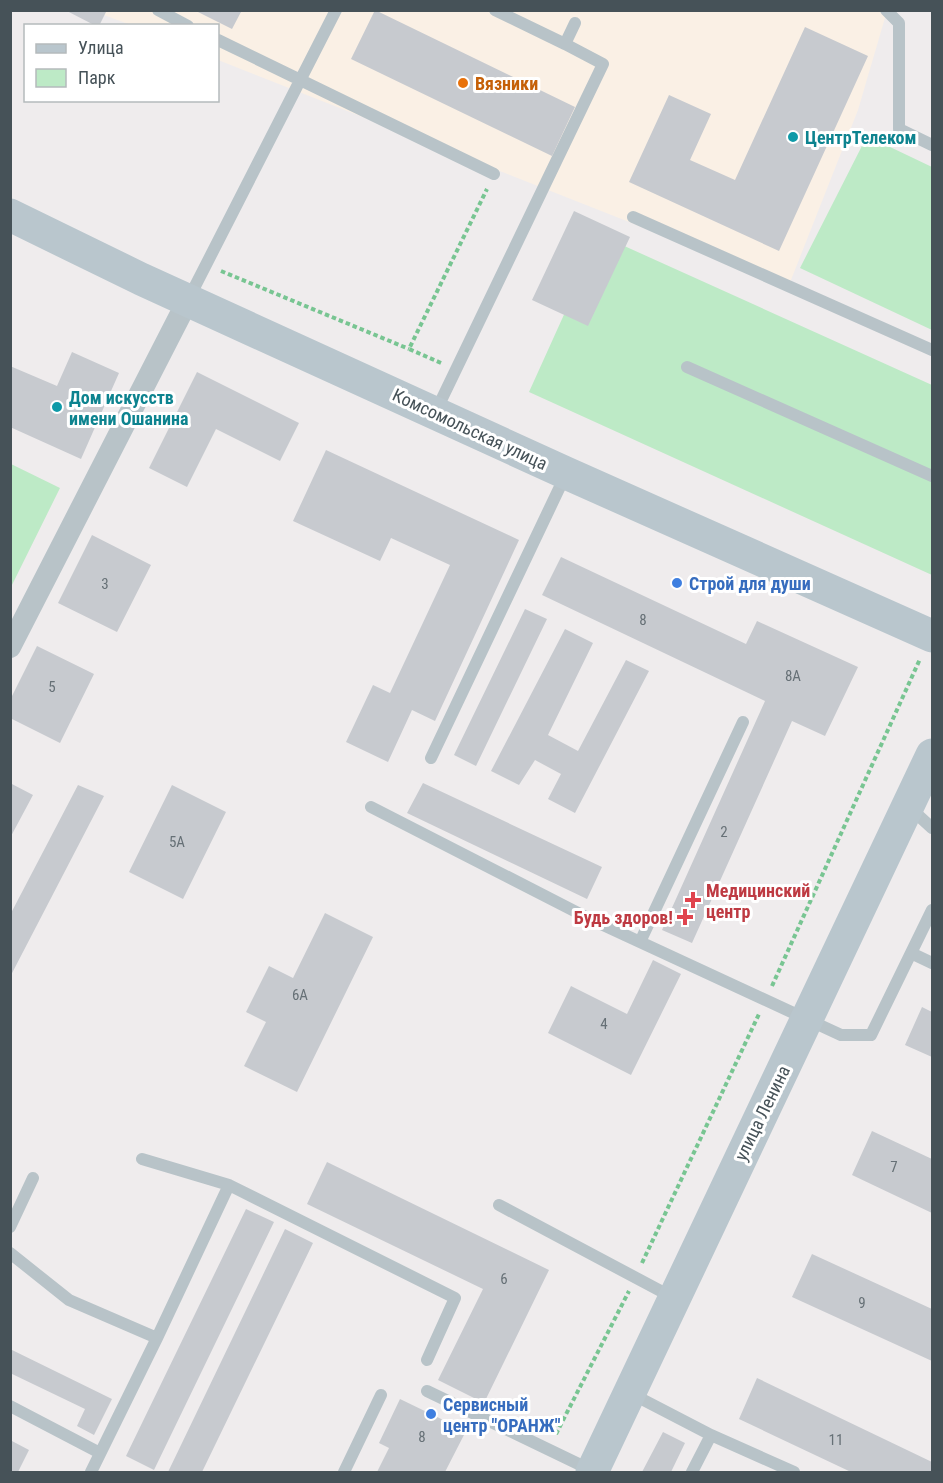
<svg xmlns="http://www.w3.org/2000/svg" width="943" height="1483" font-family="'Roboto Condensed',sans-serif">
<style>
.commercial{fill:#faf0e5}
.green{fill:#bdeac6}
.building{fill:#c7cacf}
.lines{fill:none;stroke-linecap:round;stroke-linejoin:round}
.path{stroke:#78c592;stroke-width:4;stroke-dasharray:4.5 3;stroke-linecap:butt}
.lane{stroke:#b8c3c8;stroke-width:12}
.street{stroke:#b8c3c8;stroke-width:22}
.secondary{stroke:#b9c6cd;stroke-width:33}
.food-dot{fill:#e8710a;stroke:#fff;stroke-width:2}
.culture-dot{fill:#0f9aa8;stroke:#fff;stroke-width:2}
.shop-dot{fill:#3f7fe0;stroke:#fff;stroke-width:2}
.health-dot{fill:#e0444e;stroke:#fff;stroke-width:2}
.labels{text-anchor:middle;dominant-baseline:central;stroke-width:6;stroke-linejoin:round;paint-order:stroke}
.number-label{font-size:15px;fill:#667076}
.food-label{font-size:18px;font-weight:bold;fill:#c56008;stroke:#fff;text-anchor:start}
.culture-label{font-size:18px;font-weight:bold;fill:#0d838f;stroke:#fff;text-anchor:start}
.street-label{font-size:18px;fill:#465258;stroke:#fff}
.shop-label{font-size:18px;font-weight:bold;fill:#366cbe;stroke:#fff;text-anchor:start}
.health-label{font-size:18px;font-weight:bold;fill:#be3a42;stroke:#fff;text-anchor:start}
</style>
<rect width="100%" height="100%" fill="#efeced"/>
<path class="commercial" d="M93,11h794l-29,99 -69,175 -571,-225v-34l-87,-1z"/>
<path class="green" d="M867,136l65,31v163l-132,-62z
M600,235l332,150v190l-403,-183z
M11,464l49,24 -49,99z"/>
<path class="building" d="M65,10h42l-8,16h-3z
M194,10h48l-10,19z
M375,10l200,97 -23,49 -201,-97z
M805,27l63,29 -89,195 -150,-69 40,-87 42,19 -21,46 45,20z
M574,211l56,26 -42,89 -56,-26z
M72,352l47,21 -38,86 -71,-32v-61l47,20z
M197,372l102,51 -19,38 -64,-32 -29,58 -38,-19z
M326,450l193,90 -84,181 -23,-11 -24,52 -42,-20 27,-57 17,8 60,-128 -59,-27 -11,23 -87,-40z
M92,535l59,30 -34,67 -59,-29z
M561,557l185,87 11,-23 101,46 -33,69 -33,-15 -100,222 -30,-13 103,-229 -223,-106z
M525,609l22,10 -71,147 -22,-11z
M565,629l28,14 -45,92 30,16 48,-91 23,11 -74,142 -27,-14 13,-25 -26,-14 -16,25 -28,-14z
M37,646l57,28 -34,69 -50,-25v-18z
M10,783l23,12 -23,43z
M423,783l179,84 -15,32 -180,-86z
M78,785l26,11 -94,181v-62z
M172,785l54,27 -43,87 -54,-27z
M325,913l48,24 -76,155 -53,-26 22,-44 -20,-10 23,-46 24,12z
M653,960l28,14 -50,101 -83,-42 23,-47 56,28z
M922,1007l10,5v45l-27,-12z
M872,1131l60,28v54l-80,-38z
M327,1162l222,108 -65,133 -46,-23 45,-91 -176,-85z
M246,1209l28,13 -120,248 -28,-14z
M285,1229l28,14 -111,229h-34z
M812,1254l120,55v52l-140,-64z
M10,1349l102,50 -18,36 -17,-9 8,-17 -75,-36z
M757,1378l175,84v10h-81l-112,-53z
M400,1399l66,32 -21,41h-68l12,-24 -10,-5z
M663,1432l22,11 -14,29h-29z
M10,1440l19,10 -11,22h-8z"/>
<g class="lines">
<path class="path" d="M221,271l188,78
M441,363l-32,-14 78,-160
M772,986l148,-327
M642,1263l117,-249
M556,1434l73,-143"/>
<path class="lane" d="M158,10l30,16
M495,10l70,34
M886,10l13,13v106l33,16
M218,40l276,134
M633,217l299,133
M188,300l148,-290
M687,367l245,109
M436,411l167,-347 -38,-20 10,-21
M431,758l135,-284
M371,807l215,110 255,118h30l61,-125
M909,807l23,21
M640,942l103,-220
M911,953l21,10
M229,1185l226,113 -28,62
M499,1205l173,92
M10,1227l23,-49
M10,1253l59,47 88,38
M427,1391l164,79
M630,1393l81,42 -19,37
M10,1406l90,47
M711,1435l83,37
M91,1472l66,-134 72,-153 -87,-26
M344,1472l37,-77"/>
<path class="street" d="M10,647l178,-347"/>
<path class="secondary" d="M10,215l131,64 425,194 366,163
M592,1472l340,-717"/>
</g>
<circle class="food-dot" cx="463" cy="83" r="6"/>
<g class="culture-dot">
<circle cx="793" cy="137" r="6"/>
<circle cx="57" cy="407" r="6"/>
</g>
<g class="shop-dot">
<circle cx="677" cy="583" r="6"/>
<circle cx="431" cy="1414" r="6"/>
</g>
<g class="health-dot">
<path d="M690 891h6v6h6v6h-6v6h-6v-6h-6v-6h6z"/>
<path d="M682 908h6v6h6v6h-6v6h-6v-6h-6v-6h6z"/>
</g>
<g class="labels">
<g class="number-label">
<text x="105" y="584">3</text>
<text x="643" y="620">8</text>
<text x="793" y="676">8А</text>
<text x="52" y="687">5</text>
<text x="724" y="832">2</text>
<text x="177" y="842">5А</text>
<text x="300" y="995">6А</text>
<text x="604" y="1024">4</text>
<text x="894" y="1167">7</text>
<text x="504" y="1279">6</text>
<text x="862" y="1303">9</text>
<text x="422" y="1437">8</text>
<text x="836" y="1440">11</text>
</g>
<g class="food-label">
<text x="475" y="83">Вязники</text>
</g>
<g class="culture-label">
<text x="805" y="137">ЦентрТелеком</text>
<text x="69" y="397">Дом искусств<tspan x="69" dy="21">имени Ошанина</tspan></text>
</g>
<g class="street-label">
<text transform="translate(470 429) rotate(25)">Комсомольская улица</text>
<text transform="translate(762 1113) rotate(-64)">улица Ленина</text>
</g>
<g class="shop-label">
<text x="689" y="583">Строй для души</text>
<text x="443" y="1404">Сервисный<tspan x="443" dy="21">центр "ОРАНЖ"</tspan></text>
</g>
<g class="health-label">
<text x="706" y="890">Медицинский<tspan x="706" dy="21">центр</tspan></text>
<text x="673" y="917" text-anchor="end">Будь здоров!</text>
</g>
</g>
<rect width="943" height="1483" fill="none" stroke="#465258" stroke-width="24"/>
<rect x="24" y="24" width="195" height="78" fill="#ffffff" stroke="#b5babc" stroke-width="1.5"/>
<rect x="36" y="44" width="30" height="9" fill="#b9c6cd" stroke="#b5babc" stroke-width="1.5"/>
<text x="78" y="54" font-size="18" fill="#465258">Улица</text>
<rect x="36" y="69" width="30" height="18" fill="#bdeac6" stroke="#b5babc" stroke-width="1.5"/>
<text x="78" y="84" font-size="18" fill="#465258">Парк</text>
</svg>
